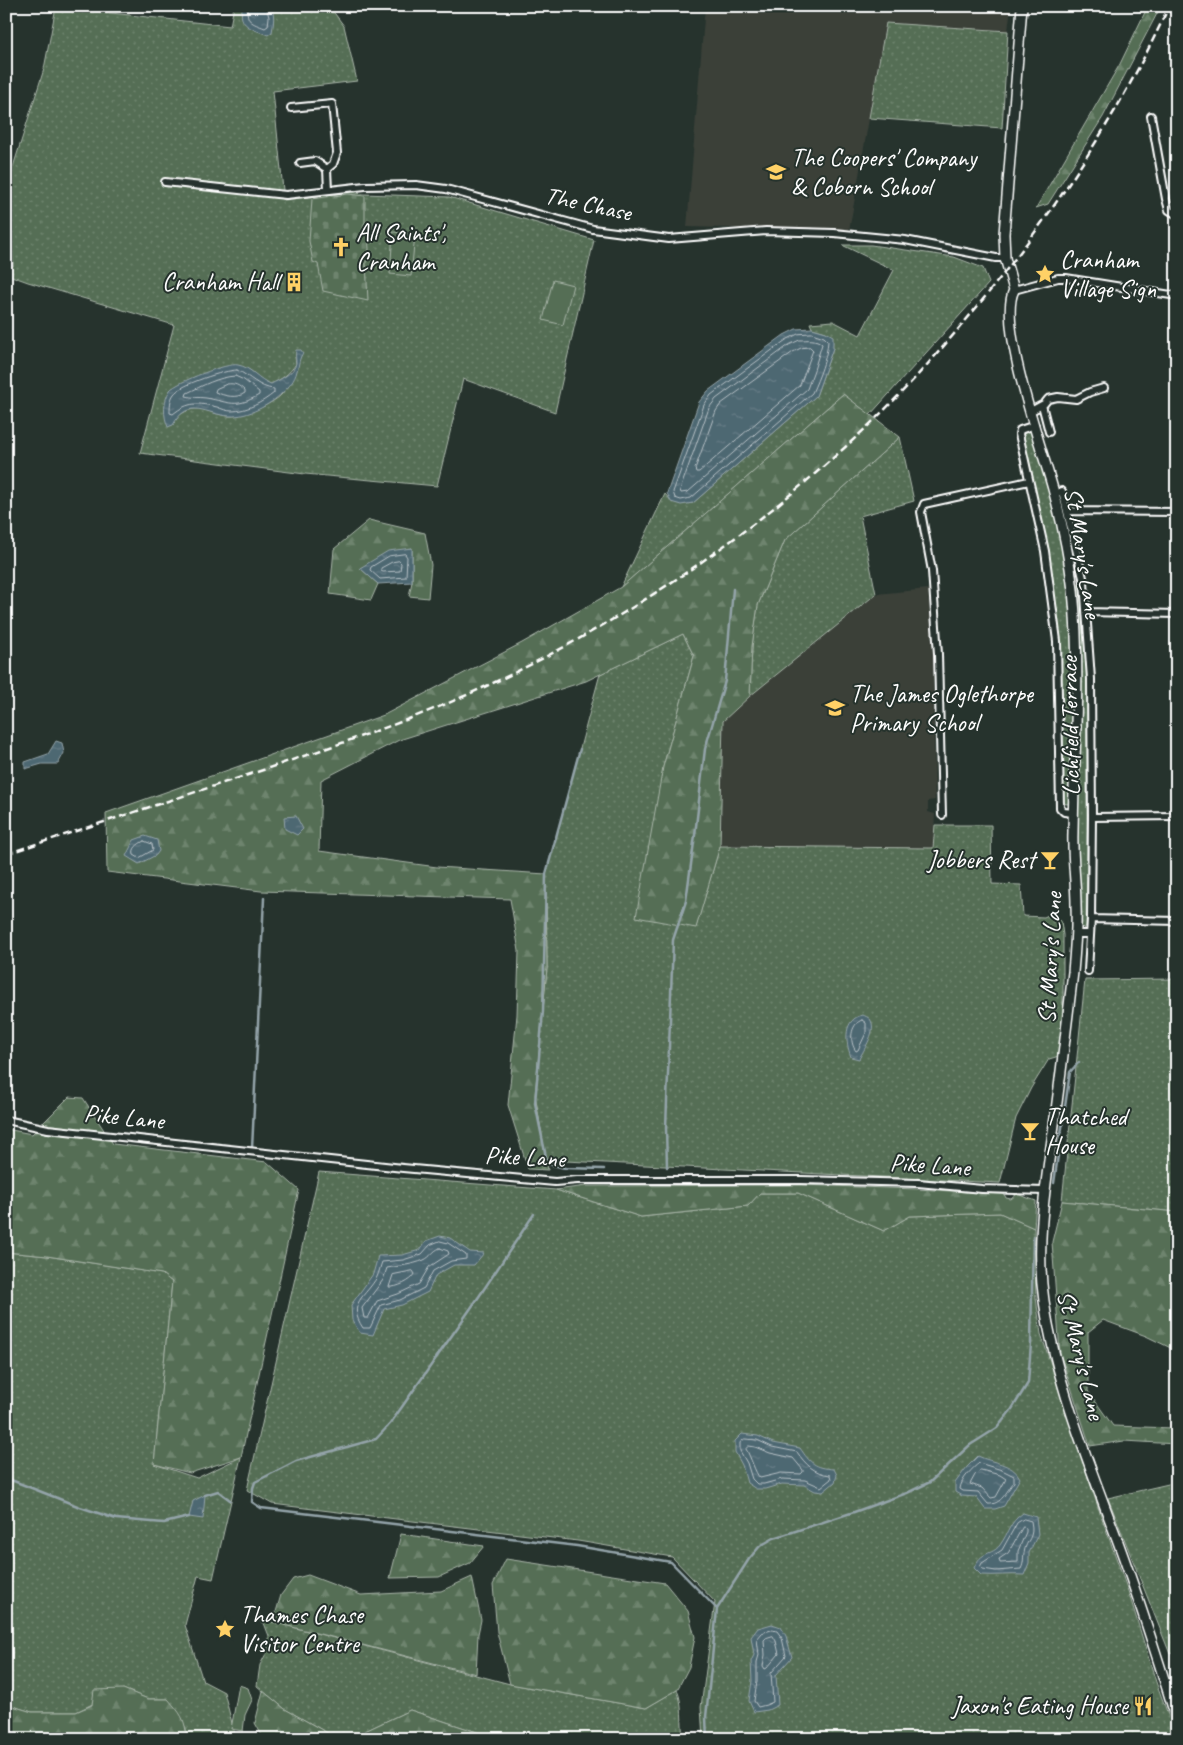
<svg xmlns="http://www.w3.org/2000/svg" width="1183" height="1745" font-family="Caveat,sans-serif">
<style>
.built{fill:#3a4039}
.grass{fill:url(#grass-dots);stroke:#aab6aa;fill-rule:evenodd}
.forest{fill:url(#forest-firs);stroke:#aab6aa}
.cemetery{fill:url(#cemetery-stones);stroke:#aab6aa}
.park{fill:#556e55;stroke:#aab6aa}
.water{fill:url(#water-ripples);stroke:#94a4aa}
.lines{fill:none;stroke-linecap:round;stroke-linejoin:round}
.shore{stroke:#b8c2c7;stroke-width:1}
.stream{stroke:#94a4aa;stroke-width:2.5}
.minor-casing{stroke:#fff;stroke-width:10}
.secondary-casing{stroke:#fff;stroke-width:12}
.minor{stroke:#26332d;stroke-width:6}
.secondary{stroke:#26332d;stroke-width:9}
.rail{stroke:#fff;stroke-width:2.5;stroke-dasharray:8 4;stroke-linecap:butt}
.labels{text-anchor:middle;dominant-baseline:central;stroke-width:4;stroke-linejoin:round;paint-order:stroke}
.poi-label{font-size:25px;fill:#fff;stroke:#26332d;text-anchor:start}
.street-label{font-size:25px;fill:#fff;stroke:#26332d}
</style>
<defs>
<pattern id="grass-dots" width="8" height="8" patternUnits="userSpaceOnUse" patternTransform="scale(1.25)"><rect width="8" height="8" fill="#556e55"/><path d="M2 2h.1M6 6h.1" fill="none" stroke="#6e846e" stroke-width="1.8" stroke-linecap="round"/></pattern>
<pattern id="forest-firs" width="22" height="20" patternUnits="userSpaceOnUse" patternTransform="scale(1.25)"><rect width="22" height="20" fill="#556e55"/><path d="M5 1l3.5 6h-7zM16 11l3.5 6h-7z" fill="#6e846e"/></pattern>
<pattern id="cemetery-stones" width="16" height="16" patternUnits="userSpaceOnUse" patternTransform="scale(1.25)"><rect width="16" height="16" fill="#556e55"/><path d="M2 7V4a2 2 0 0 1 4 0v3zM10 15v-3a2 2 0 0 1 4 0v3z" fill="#6e846e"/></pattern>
<pattern id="water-ripples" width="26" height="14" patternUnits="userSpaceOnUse" patternTransform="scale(1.25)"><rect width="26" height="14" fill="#4d6772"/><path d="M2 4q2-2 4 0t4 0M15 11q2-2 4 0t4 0" fill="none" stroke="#687e87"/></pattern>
</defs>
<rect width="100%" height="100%" fill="#26332d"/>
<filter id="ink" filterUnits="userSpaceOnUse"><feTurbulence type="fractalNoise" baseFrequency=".02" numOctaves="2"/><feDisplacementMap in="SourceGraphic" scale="10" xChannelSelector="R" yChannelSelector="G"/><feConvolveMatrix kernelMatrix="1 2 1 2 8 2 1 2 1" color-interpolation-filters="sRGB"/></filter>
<g filter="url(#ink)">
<path class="built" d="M705,6h306l-3,25 -122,-7 -37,207 -162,-4z
M928,589l5,65 2,146 -7,1v11l7,2 -2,34 -213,-2 3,-126 27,-24 126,-102z"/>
<path class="grass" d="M234,6h95l15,20 13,55 -84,10 11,109 68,-8 11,2 86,3 145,43 -39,172 -92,-33 -26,107 -132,-12 -165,-21 34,-128 -146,-43 -22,-8v-8h7l-1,-34 -6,-13v-30l38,-120 12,-62 174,19zM301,355c-5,10 -13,31 -19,39 -9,10 -39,23 -53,22 -23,-2 -29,-15 -51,0l-7,-27 24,-12 55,-7 12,11 9,3c11,-5 18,-10 25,-20l-1,-7z
M886,23l122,8 -6,97 -133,-10z
M842,245h29l83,12 29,11 6,15 -119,132 -27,-21 -222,193 44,-93c9,11 15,11 28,9l123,-107 17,-48 -7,-16 -14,-4 -2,-5 23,-2 27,14 34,-65z
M1030,431l6,3 24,101 10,59 3,55 -3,154 -3,1 -5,-1 -3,-164 -9,-74 -28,-126 2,-6z
M900,437l14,64 -54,15 16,78 -126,102 2,-50 6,-41 27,-65z
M1078,583h2c8,50 7,102 7,152 0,64 0,128 -1,191l-2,3 -4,-4 -4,-110 5,-157z
M683,634l11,22 -31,111 33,160 24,-81 213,2 2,-23h56l1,59 29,1 2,31 21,1 4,-2 13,6 2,14v86l-4,35 -10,3 -18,29 -15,30 -16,65 -454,-23 -11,-65 12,-127 -1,-94 54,-200z
M1177,979v233l-115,-11 23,-221z
M319,1172l237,18 85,27 107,-11 12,-13h38l86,38 26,-15 90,-3 34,15 2,70 5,36 56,170 32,90 27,88 21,57h-474l-2,-32 14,-105 -43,-45 -94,-16 -306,-37 -25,-14z
M6,1252l41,4 115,18 10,8 -18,182 43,14 44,-21 -28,122 -15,-3 -13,49 18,56 21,11 12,47h-49l-1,-11 -18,-29h-20l-25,-10 -47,23h-44l-26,-8z
M1177,1482v169l-7,3 -62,-156z
M258,1614l15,8 237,62 136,24 31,-18c6,12 4,35 6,49h-194l-12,-7 -67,-22 -62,29h-10l-53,-30 -28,-23 3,-21 8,-15 1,-14 -5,-13 -7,-4z"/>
<path class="forest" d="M1148,6h13l-58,111 -55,87 -12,4 84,-144z
M843,394l57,43 -115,103 -27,65 -6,41 -2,50 -27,25 -3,125 -24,82 -60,-11 27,-150 31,-111 -11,-22 -97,47 -187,59 -78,40 -2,71 118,16 109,7 1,94 -12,127 13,75 -20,-1 -20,-64 9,-90 2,-64 -9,-52 -249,-8 -154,-19 -1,-59 278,-98 138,-72 99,-56z
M369,520l56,13 6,32 -3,33 -19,-2 3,-14v-34l-52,20 18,16 -7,16 -41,-6 4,-45z
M69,1097l14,1 30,46 154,18 32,28 -58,267 -51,16 -36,-9 18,-182 -10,-8 -115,-18 -41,-4v-123l26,5z
M800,1185l117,4 87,5 2,4 5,1 6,-5 19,7 -2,27 -34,-15 -90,3 -26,15 -86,-38h-38l-12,13 -107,11 -85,-27 30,-4z
M1062,1201l115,11v139l-31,-15 -43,-16 -15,12v59l25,35 60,2 4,-3v19l-53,-3 -34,5 -30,-93 -8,-111z
M401,1534l83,12 -14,17 -31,14 -49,1z
M506,1559l159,24 23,28 7,26 -6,30 -12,23 -31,18 -136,-24 -13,-52 -4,-47z
M308,1575l53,20 80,-4 31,-14 9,43 -3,14 -2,40 -203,-52 8,-27 12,-16z
M123,1689l25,10h20c13,15 17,19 19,40h-181v-35l26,8h44l16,-7 2,-15z
M263,1691l22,18 53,30h-74l-9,-16z
M410,1710l67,22 2,7h-131z"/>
<path class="cemetery" d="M348,194l17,2v30l3,9 1,14 -3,13 2,39 -45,-10 -5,-27 -5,-2 -4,-21 3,-42z"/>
<path class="park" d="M393,232l22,2 -4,42 -21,-2z
M553,280l20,5 -10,40 -20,-5z
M239,1685l9,3 4,12 -7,15 -2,16 -12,-2z"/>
<path class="water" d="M243,6c25,0 35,-5 29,26l-4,3c-15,-6 -32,-9 -25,-29z
M812,328l14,4 7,4v12l-17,48 -123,107 -12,2 -10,-3 -4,-9 32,-91 9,-11 76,-56 12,-6z
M296,350h5l2,3c-4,5 -4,12 -6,18 -2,9 -8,16 -15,22 -12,12 -34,24 -52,23 -24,-1 -41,-20 -57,9l-5,2c-5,-11 -5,-26 2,-37 7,-8 58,-28 68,-25 13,2 21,15 33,19 8,-4 24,-11 25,-21 0,-4 -1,-9 0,-13z
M412,548v34l-34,2 -18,-16 28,-17z
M56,741l6,2 2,10 -6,11h-16l-17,5v-7l23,-8z
M296,816l7,13 -6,6 -12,-6 -1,-12z
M145,836l12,4 2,11 -3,4 -17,9 -13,-8 8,-16z
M863,1015c2,1 5,2 7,4 8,11 -6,30 -11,40l-8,-2c-6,-16 -8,-38 12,-42z
M440,1236l10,2 20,14 14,1 -10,12h-20l-18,10 -8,17 -26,13 -18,4 -11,26 -13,-2 -8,-13 -1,-15 22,-31 5,-18 24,-1 18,-5 6,-9z
M742,1434l16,2 15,7 27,5c10,15 15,20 34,21l3,6 -2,7 -12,10 -8,-1 -11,-6 -22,-1 -17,5h-9l-9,-6 -5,-18 -7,-13v-11z
M978,1456c14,7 35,7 42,22l-16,28 -9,3h-10l-9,-12 -14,-1 -7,-4v-9l12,-16z
M205,1495l-2,24 -14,-2 4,-16z
M1023,1513l13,4 2,17 -9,19v10l-5,12c-15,-1 -28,1 -43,0l-7,-7c7,-18 18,-12 26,-23 10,-14 8,-21 23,-32z
M772,1624l9,3 5,9 6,21 -16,18 2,30 -10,5 -14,2 -5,-11 3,-20 -1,-20 3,-6 -3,-18 7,-9z"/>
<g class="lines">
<path class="shore" d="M248,6c-3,16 4,17 17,22l3,-2 1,-9 -3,-11
M812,333l12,4 4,4c-1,17 -9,36 -16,52l-121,105 -10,2 -6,-2 -2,-6 31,-87 7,-10 75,-55 12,-6z
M800,340c7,0 16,-2 22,4l-8,26 -7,19 -119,103 -7,1 -1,-3 29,-82 7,-9 73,-54z
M810,347l3,3 -13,35 -101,87h-3l-1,-3 21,-58 5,-7 72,-52 8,-4z
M237,370c13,6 22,18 37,19v4c-11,9 -27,18 -42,18 -5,0 -10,-2 -15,-4 -19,-4 -28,-6 -44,7l-3,-1c0,-6 0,-14 4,-19 7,-10 51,-24 63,-24z
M235,376l9,4 15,12v3c-24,14 -29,7 -53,3 -7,-1 -14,0 -20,-2l1,-3c15,-7 31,-16 48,-17z
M227,384c8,-1 12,1 18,7v2c-9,6 -20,3 -30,-1l1,-3z
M405,554l2,3 -1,20 -26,2 -10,-9 1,-3 18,-11z
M399,561l2,2 -1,8 -17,1 -2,-1v-3l11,-6z
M144,841l8,3 1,6 -14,8 -5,-3c-2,-7 4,-11 10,-14z
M862,1020l4,3v10l-8,17 -2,1c-7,-9 -6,-27 6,-31z
M440,1241l8,2 18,12v4l-15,2 -18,10 -9,17 -24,12 -19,5 -11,23h-7c-17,-25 3,-31 14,-51 2,-4 3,-10 5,-15l21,-2 19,-6 8,-9z
M440,1248l8,3 1,3 -20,13 -10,17 -21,10 -21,7 -9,17h-4l-2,-10 21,-28 4,-12c12,-2 25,-3 37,-8 7,-3 8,-9 16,-12z
M413,1271l2,3c-3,7 -19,14 -26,13l4,-12z
M745,1439l12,1 15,7 25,5c9,13 17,21 33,23l1,4 -10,8 -16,-7 -23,-1 -18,5h-7l-5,-5 -5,-16 -7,-12v-8z
M749,1446l6,1 15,6 23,5 10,12v2l-2,2 -20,-1 -21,5c-5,-5 -9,-21 -14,-29z
M979,1463l23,7 12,6v6c-8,9 -12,23 -26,22l-10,-12 -15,-1 -3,-2c1,-10 12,-20 19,-26z
M981,1470l19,5 6,4 -10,18 -5,1 -9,-10 -12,-4 5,-9z
M1024,1519l7,2c4,18 -5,18 -7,32 -1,6 0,10 -3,16l-25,2 -13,-2 -3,-2 2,-4 20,-13 15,-27z
M1023,1527l3,1v4l-8,19v11l-18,1 -1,-4 9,-6z
M772,1630l5,1 5,7 4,18 -15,17 2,29 -7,3 -8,2 -4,-6 3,-20v-19l2,-7 -2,-16 5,-6z
M773,1636l3,5 3,13 -12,14 -2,1 -2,-3 2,-11 -1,-15 2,-2z"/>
<path class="stream" d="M580,749l-34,125 -3,137 -8,92 11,54 3,7 16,4 39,1
M252,1149l12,-251
M667,1167l-1,-39 7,-188 13,-39 9,-66 10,-86 20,-68 8,-92
M1054,1183l16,-111 9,-10
M534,1214l-56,84 -88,126 -14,15 -80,22 -41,21 -2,6 -1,14 9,6 316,38 94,16 46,47
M6,1478l74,29 36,12 48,4 25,-6
M205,1495l13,-4 12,9
M707,1739l-1,-22 11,-108 32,-50 11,-13 14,-8 80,-26 53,-19 23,-11 40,-37 27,-17 15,-19 16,-26 3,-40 2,-107"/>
<defs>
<path id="minor" d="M291,108l41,-4 5,49 -4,11 -6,5 1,21
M1151,116l15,83 3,11 8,5
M300,163l15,-2 12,8
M165,182l121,13 79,-9 51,-1 30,4 147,40 76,10 97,-8 68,2 71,7 91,18h9
M1014,290l44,-12h8l111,18
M1177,369v4
M1042,405l7,27
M1031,411l13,-7 4,-5 10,-2 18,2 14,-7 14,-4
M1035,425l-15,5 -1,4 26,117 12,90 3,167 4,4 9,1
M1054,494l8,-3 22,91 7,97 1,138 -1,102 -3,52
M1067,511l110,1
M1087,612l90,2
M942,815l-4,-161 -6,-83 -11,-59 3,-8 105,-23
M1092,817l85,-1
M1091,919l86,2
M1076,934h14
M6,1120l42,9 355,39 152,14 22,-2h224l117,3 64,6 63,2"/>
<path id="secondary" d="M1022,6l-18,228 1,24 9,32c-17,34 28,158 39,199 9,33 16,67 20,101 8,81 1,162 0,242 -1,25 3,49 3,74 1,22 -1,44 -3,66 -6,51 -12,102 -19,153 -8,58 -19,117 -10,176 12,81 44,161 73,238 22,60 41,120 60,182"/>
</defs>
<use href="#minor" class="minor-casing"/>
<use href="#secondary" class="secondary-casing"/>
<use href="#minor" class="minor"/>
<use href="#secondary" class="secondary"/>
<path class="rail" d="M6,854c86,-28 171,-56 257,-84 66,-23 133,-44 197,-72 139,-61 269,-146 382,-248 46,-41 89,-88 129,-136 78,-94 147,-196 198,-308"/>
</g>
</g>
<defs>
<symbol id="school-bare" viewBox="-9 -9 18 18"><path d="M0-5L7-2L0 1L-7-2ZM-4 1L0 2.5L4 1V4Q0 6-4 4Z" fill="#ffd166" stroke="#26332d" stroke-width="2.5" paint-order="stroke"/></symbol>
<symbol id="church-bare" viewBox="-9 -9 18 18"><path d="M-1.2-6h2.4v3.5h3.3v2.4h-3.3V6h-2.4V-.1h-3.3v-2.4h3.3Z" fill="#ffd166" stroke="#26332d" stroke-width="2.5" paint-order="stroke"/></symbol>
<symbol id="sight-bare" viewBox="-9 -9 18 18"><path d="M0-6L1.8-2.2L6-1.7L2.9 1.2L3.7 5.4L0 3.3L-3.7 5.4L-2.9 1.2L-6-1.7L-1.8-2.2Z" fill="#ffd166" stroke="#26332d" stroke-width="2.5" paint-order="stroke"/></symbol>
<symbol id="building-bare" viewBox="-9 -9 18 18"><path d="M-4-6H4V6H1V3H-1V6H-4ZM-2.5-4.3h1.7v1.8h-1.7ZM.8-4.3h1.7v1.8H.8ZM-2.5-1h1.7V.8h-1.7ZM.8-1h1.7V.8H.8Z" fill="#ffd166" stroke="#26332d" stroke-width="2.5" paint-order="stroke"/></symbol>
<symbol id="bar-bare" viewBox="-9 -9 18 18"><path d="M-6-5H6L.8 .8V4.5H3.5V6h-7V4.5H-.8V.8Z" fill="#ffd166" stroke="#26332d" stroke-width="2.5" paint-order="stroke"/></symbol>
<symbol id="restaurant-bare" viewBox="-9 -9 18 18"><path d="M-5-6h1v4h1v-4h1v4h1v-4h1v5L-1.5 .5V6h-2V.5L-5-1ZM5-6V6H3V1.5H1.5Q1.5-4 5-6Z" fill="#ffd166" stroke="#26332d" stroke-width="2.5" paint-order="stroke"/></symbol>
</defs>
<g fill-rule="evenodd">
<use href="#school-bare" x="762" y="158" width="28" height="28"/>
<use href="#church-bare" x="327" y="233" width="28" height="28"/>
<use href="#sight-bare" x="1031" y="260" width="28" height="28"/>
<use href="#building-bare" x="280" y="268" width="28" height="28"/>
<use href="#school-bare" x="821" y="694" width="28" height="28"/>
<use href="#bar-bare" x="1036" y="846" width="28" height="28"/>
<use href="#bar-bare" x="1016" y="1117" width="28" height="28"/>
<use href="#sight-bare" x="211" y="1615" width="28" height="28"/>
<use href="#restaurant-bare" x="1129" y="1692" width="28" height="28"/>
</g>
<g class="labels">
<g class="poi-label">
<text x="791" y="158">The Coopers' Company<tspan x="791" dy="29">&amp; Coborn School</tspan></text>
<text x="356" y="233">All Saints',<tspan x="356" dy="29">Cranham</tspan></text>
<text x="1060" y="260">Cranham<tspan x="1060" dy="29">Village Sign</tspan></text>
<text x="279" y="282" text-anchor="end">Cranham Hall</text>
<text x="850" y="694">The James Oglethorpe<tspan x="850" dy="29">Primary School</tspan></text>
<text x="1035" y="860" text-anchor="end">Jobbers Rest</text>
<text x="1045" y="1117">Thatched<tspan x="1045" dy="29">House</tspan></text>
<text x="240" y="1615">Thames Chase<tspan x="240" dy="29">Visitor Centre</tspan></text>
<text x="1128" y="1706" text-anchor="end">Jaxon's Eating House</text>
</g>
<g class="street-label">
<text transform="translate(588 204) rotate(12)">The Chase</text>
<text transform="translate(1083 553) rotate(81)">St Mary's Lane</text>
<text transform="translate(1070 726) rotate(-91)">Lichfield Terrace</text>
<text transform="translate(1050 958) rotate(-87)">St Mary's Lane</text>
<text transform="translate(124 1117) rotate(6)">Pike Lane</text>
<text transform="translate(525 1157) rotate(3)">Pike Lane</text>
<text transform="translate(930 1165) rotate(4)">Pike Lane</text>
<text transform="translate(1081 1355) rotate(76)">St Mary's Lane</text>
</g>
</g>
<rect width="1183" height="1745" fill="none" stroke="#26332d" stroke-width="25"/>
<rect x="12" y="12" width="1158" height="1720" fill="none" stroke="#fff" stroke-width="2" filter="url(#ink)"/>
</svg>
